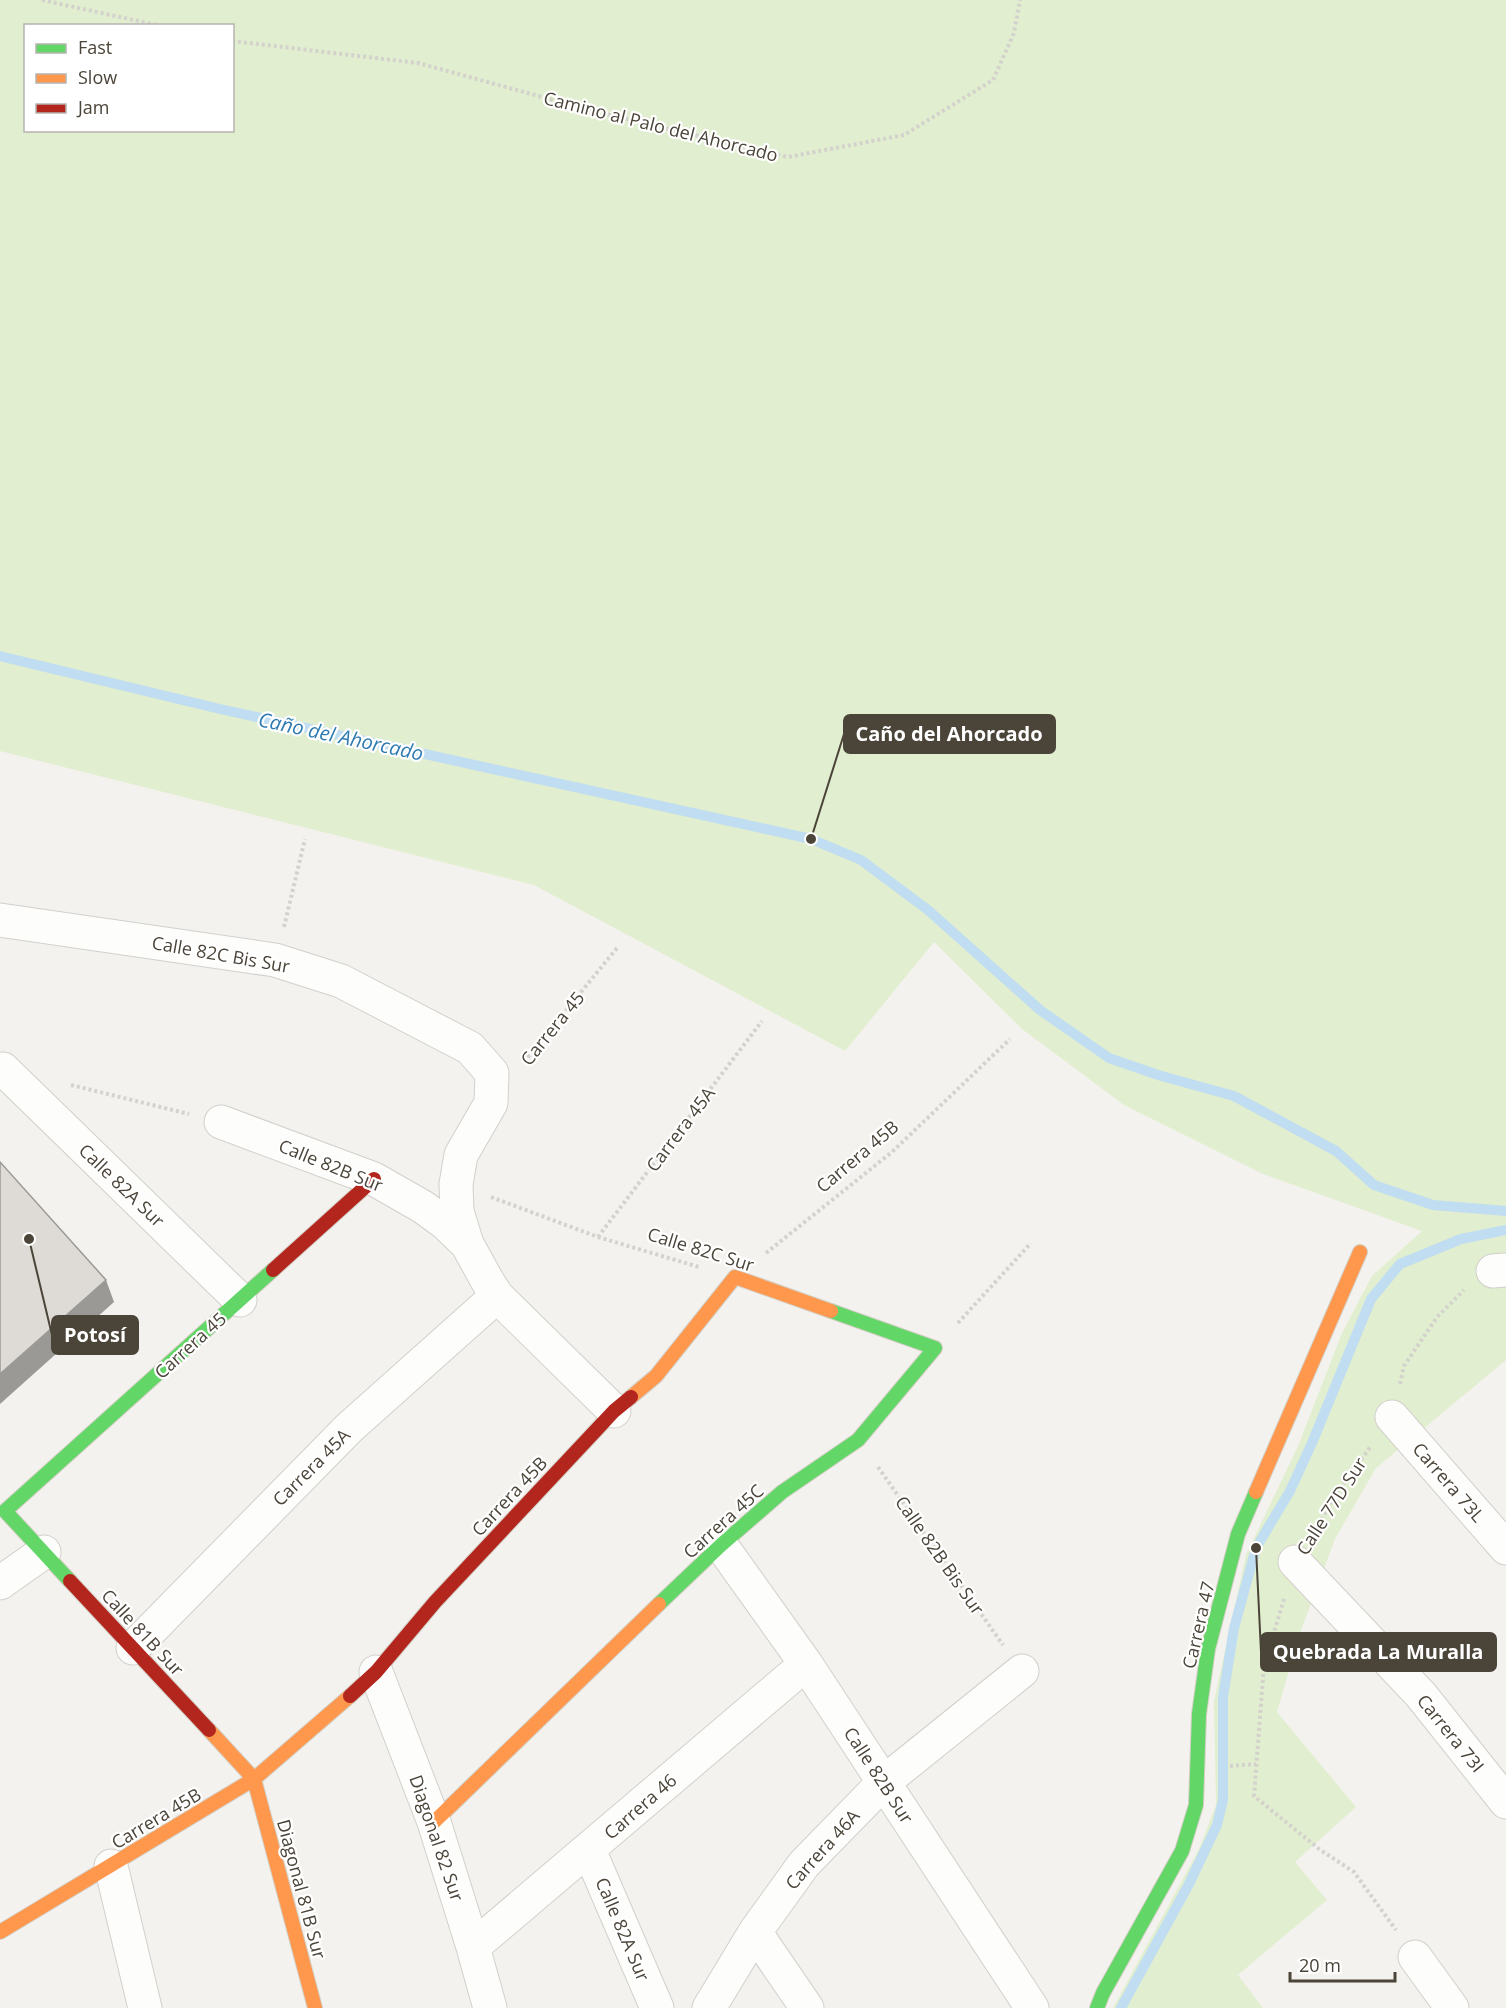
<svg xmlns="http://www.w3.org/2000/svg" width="1506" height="2008" font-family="'Open Sans',sans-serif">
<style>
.green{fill:#e1eecf;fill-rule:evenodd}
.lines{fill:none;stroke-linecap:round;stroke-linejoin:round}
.stream{stroke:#c0ddf1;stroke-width:10}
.street-casing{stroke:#d2d0cb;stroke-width:35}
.fast-casing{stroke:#d3cfc5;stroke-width:16}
.slow-casing{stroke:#d3cfc5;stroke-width:16}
.jam-casing{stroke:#d3cfc5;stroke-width:16}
.path{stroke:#d3d2cc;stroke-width:4;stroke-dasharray:3 3;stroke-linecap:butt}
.street{stroke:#fdfdfc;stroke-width:33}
.fast{stroke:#63d668;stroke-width:14}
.slow{stroke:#ff974d;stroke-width:14}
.jam{stroke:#b3261e;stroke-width:14}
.shaded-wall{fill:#9b9996}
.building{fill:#dedbd6;stroke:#9b9996;stroke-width:1.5}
.labels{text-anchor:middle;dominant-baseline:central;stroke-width:4.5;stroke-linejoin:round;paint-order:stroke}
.street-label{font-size:18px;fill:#4b4439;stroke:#fff}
.water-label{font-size:20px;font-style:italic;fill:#2e7ab2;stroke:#fff}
.leader{fill:none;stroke:#4b4439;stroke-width:2}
.callout-dot{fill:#4b4439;stroke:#fff;stroke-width:2}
.callout{fill:#4b4439;stroke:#4b4439;stroke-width:2}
.callout-label{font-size:20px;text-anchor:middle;font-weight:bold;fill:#fff}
</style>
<rect width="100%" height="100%" fill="#f4f2ee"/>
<path class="green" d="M0,0h1506v1360l-130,108 -41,71 -35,94 -23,79 79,95 -61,55 32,38 -89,75 25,33h-150l86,-159 17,-44 -2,-104 32,-146 52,-109 44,-113 30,-57 50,-45 -159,-57 -139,-69 -102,-76 -88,-87 -89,109 -311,-166 -534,-134zM26,26h206v104h-206z"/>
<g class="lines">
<path class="stream" d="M0,656l220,53 591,130 50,21 67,50 112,100 69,48 49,17 76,21 102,55 38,34 59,20 73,6
M1121,2008l68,-124 28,-59 6,-25v-103l11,-69 22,-80 34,-57 22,-48 59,-144 29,-35 61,-25 45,-9"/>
<defs>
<path id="street" d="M0,920l275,40 66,21 129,67 22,25 -1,30 -30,52 -5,29 1,27 10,33
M3,1069l237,231
M221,1122l153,57 49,28 22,16 22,21 21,38 9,14 117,115
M1493,1271l13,-1
M1392,1417l114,131
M721,1545l85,119 226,344
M1295,1562l126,133 85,107
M0,1583l44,-31
M133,1648l216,-220 148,-132
M376,1672l58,150 39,125 17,61
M589,1850l68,158
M111,1866l34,142
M755,1932l52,76
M473,1947l333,-283
M1415,1957l37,51
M709,2008l46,-76 49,-68 80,-82 138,-111"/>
<path id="fast" d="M70,1581l-65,-70 268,-241
M659,1604l62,-59 61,-53 76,-52 77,-92 -104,-37
M1097,2008l6,-15 79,-142 14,-46 3,-91 9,-65 30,-115 18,-42"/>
<path id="slow" d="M631,1397l25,-21 79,-99 96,34
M1256,1492l104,-240
M209,1730l45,49 61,229
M434,1822l225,-218
M0,1932l254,-153 96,-83"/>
<path id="jam" d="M273,1270l101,-91
M70,1581l139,149
M350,1696l26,-24 59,-70 179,-191 17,-14"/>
</defs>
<use href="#street" class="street-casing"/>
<use href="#fast" class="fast-casing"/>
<use href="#slow" class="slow-casing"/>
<use href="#jam" class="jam-casing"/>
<path class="path" d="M42,0l119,26
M232,41l186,22 179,49 191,45 116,-22 89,-55 21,-47 6,-33
M284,927l21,-88
M524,1062l93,-114
M71,1085l118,29
M491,1197l107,40 101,30
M598,1237l164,-216
M766,1253l126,-101 118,-113
M958,1323l73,-80
M1400,1384l4,-18 33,-49 27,-27
M878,1467l125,178
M1312,1535l26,-44 33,-45
M1284,1599l-20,66 -10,131 65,53 35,23 42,58
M1230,1766l26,-2"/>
<use href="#street" class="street"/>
<use href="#fast" class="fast"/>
<use href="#slow" class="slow"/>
<use href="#jam" class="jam"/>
</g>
<path class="shaded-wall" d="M106,1280l8,22 -114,102v-30z"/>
<path class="building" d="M0,1162l106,118 -106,94z"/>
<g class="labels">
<g class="street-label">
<text transform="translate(661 126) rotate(14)">Camino al Palo del Ahorcado</text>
<text transform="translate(221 954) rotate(10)">Calle 82C Bis Sur</text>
<text transform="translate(552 1028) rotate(-51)">Carrera 45</text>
<text transform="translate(680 1129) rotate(-53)">Carrera 45A</text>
<text transform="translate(857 1156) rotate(-40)">Carrera 45B</text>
<text transform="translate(331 1165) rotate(22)">Calle 82B Sur</text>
<text transform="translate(122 1185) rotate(44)">Calle 82A Sur</text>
<text transform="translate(701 1249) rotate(17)">Calle 82C Sur</text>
<text transform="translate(190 1345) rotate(-42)">Carrera 45</text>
<text transform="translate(311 1467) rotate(-45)">Carrera 45A</text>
<text transform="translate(1449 1482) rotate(49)">Carrera 73L</text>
<text transform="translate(509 1496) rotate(-47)">Carrera 45B</text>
<text transform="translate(1331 1506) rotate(-57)">Calle 77D Sur</text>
<text transform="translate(723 1521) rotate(-42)">Carrera 45C</text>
<text transform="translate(940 1555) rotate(55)">Calle 82B Bis Sur</text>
<text transform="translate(1198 1625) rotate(-77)">Carrera 47</text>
<text transform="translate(143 1632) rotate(47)">Calle 81B Sur</text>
<text transform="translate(1451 1733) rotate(51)">Carrera 73I</text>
<text transform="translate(879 1775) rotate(57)">Calle 82B Sur</text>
<text transform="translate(640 1806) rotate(-41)">Carrera 46</text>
<text transform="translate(156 1818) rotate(-31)">Carrera 45B</text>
<text transform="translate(437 1838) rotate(71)">Diagonal 82 Sur</text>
<text transform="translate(822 1849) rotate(-48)">Carrera 46A</text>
<text transform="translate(302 1889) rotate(75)">Diagonal 81B Sur</text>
<text transform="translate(623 1929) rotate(67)">Calle 82A Sur</text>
</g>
<g class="water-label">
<text transform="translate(341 736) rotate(12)">Caño del Ahorcado</text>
</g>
</g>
<path class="leader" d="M811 839L844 734M29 1239L52 1335M1256 1548L1261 1652"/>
<g class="callout-dot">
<circle cx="811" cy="839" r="6"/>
<circle cx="29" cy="1239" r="6"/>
<circle cx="1256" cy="1548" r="6"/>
</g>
<g class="callout">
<rect x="844" y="715" width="211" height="38" rx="6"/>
<rect x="52" y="1316" width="86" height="38" rx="6"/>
<rect x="1261" y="1633" width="235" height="38" rx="6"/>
</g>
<g class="callout-label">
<text x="949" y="741">Caño del Ahorcado</text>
<text x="95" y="1342">Potosí</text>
<text x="1378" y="1659">Quebrada La Muralla</text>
</g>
<rect x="24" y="24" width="210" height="108" fill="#ffffff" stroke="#b7b4b0" stroke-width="1.5"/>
<rect x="36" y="44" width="30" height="9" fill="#63d668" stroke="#b7b4b0" stroke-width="1.5"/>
<text x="78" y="54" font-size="18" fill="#4b4439">Fast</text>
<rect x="36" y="74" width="30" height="9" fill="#ff974d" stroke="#b7b4b0" stroke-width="1.5"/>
<text x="78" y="84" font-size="18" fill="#4b4439">Slow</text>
<rect x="36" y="104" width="30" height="9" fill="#b3261e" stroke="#b7b4b0" stroke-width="1.5"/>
<text x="78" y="114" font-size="18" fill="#4b4439">Jam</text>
<path d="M1290 1972v9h105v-9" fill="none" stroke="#4b4439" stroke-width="3"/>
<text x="1299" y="1972" font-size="18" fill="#4b4439" stroke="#ffffff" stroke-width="4.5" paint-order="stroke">20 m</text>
</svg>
